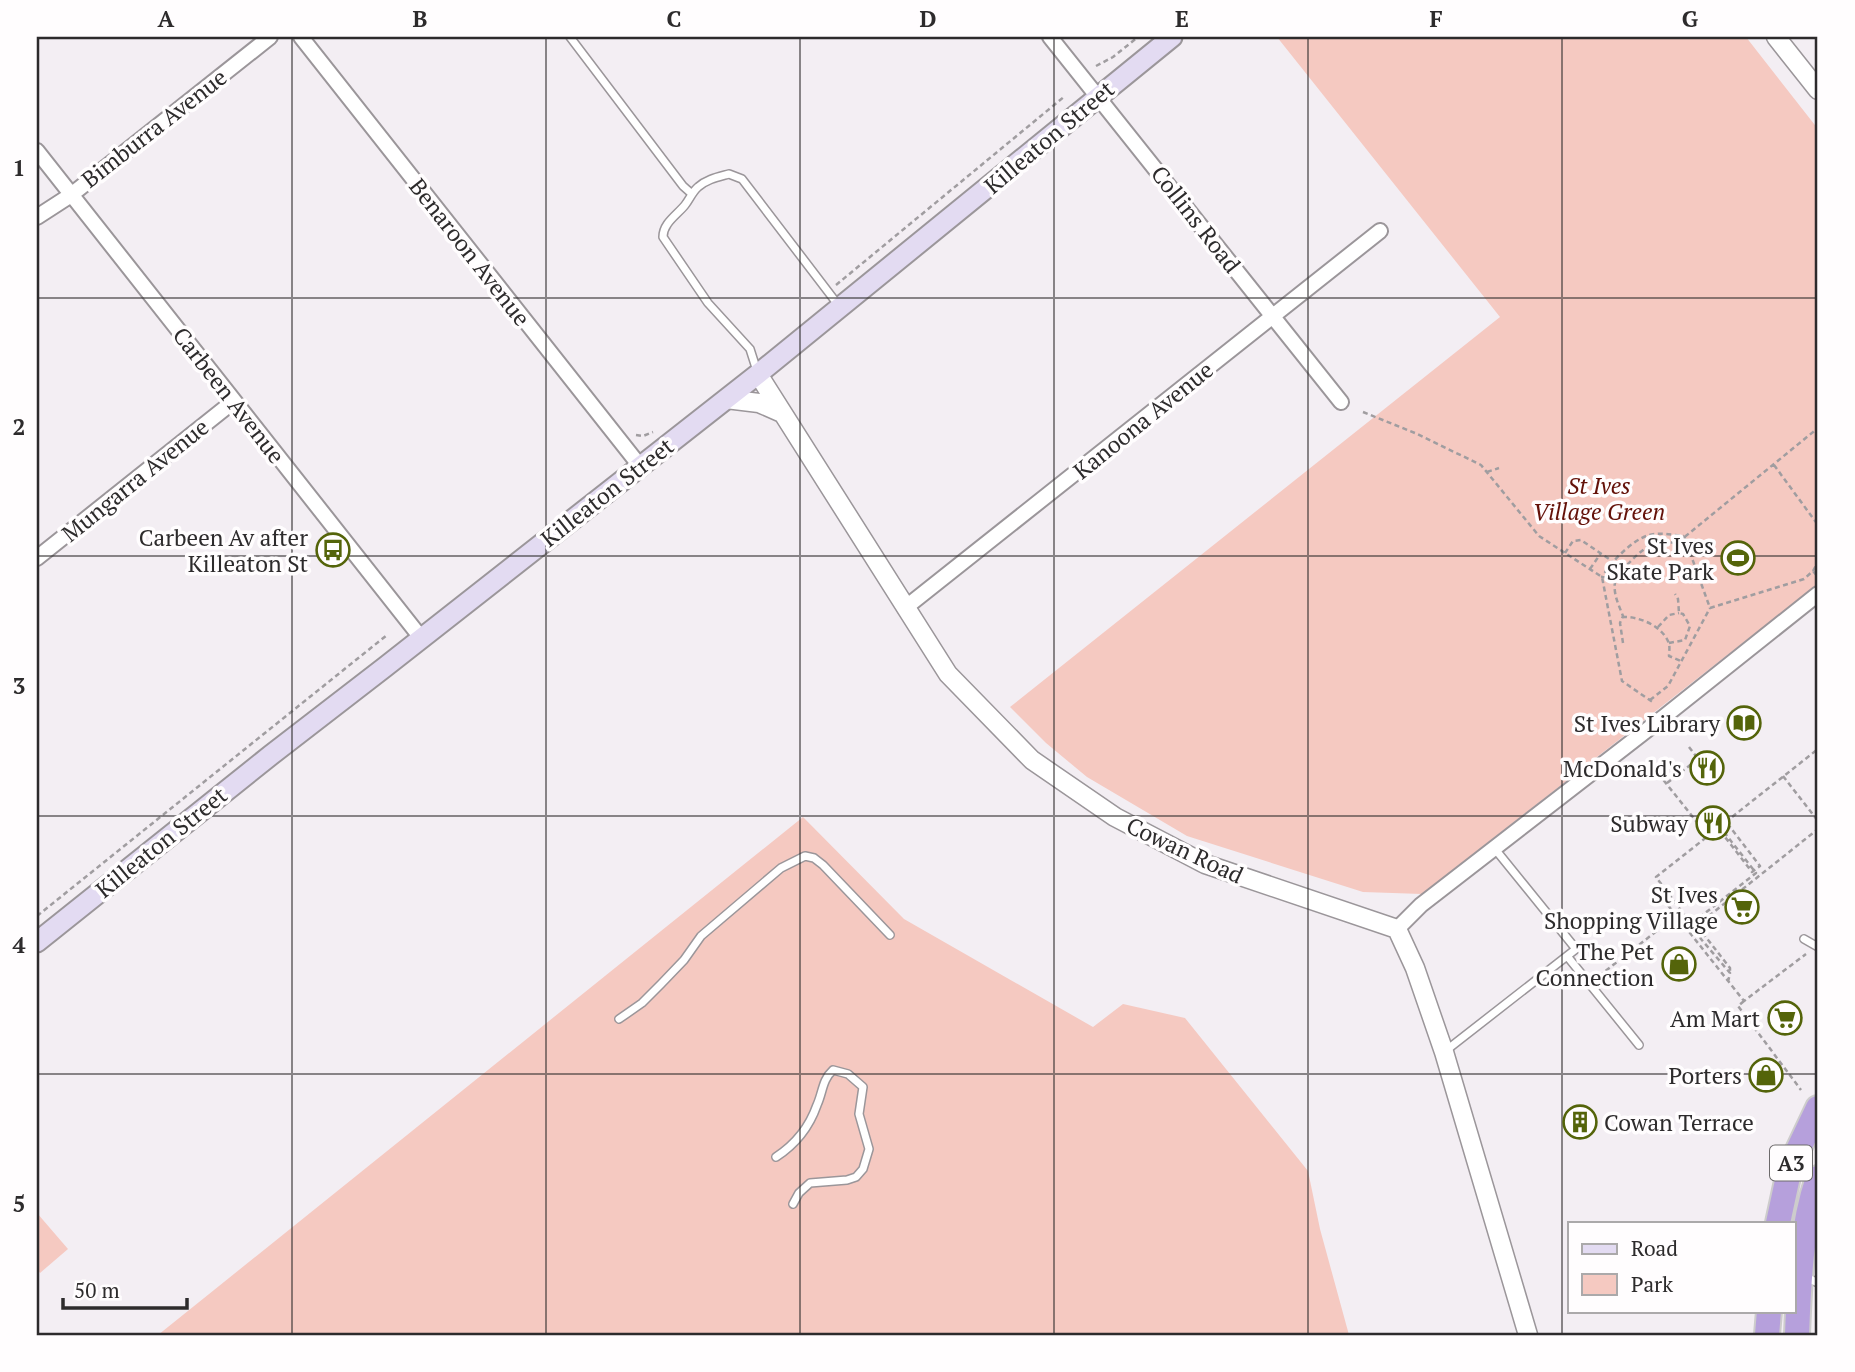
<svg xmlns="http://www.w3.org/2000/svg" width="1855" height="1372" font-family="'PT Serif',serif">
<style>
.green{fill:#f5c9c1}
.lines{fill:none;stroke-linecap:round;stroke-linejoin:round}
.service-casing{stroke:#9b969a;stroke-width:10}
.minor-casing{stroke:#9b969a;stroke-width:18}
.tertiary-casing{stroke:#9b969a;stroke-width:21}
.secondary-casing{stroke:#9b969a;stroke-width:23}
.trunk-casing{stroke:#cdcccc;stroke-width:28}
.path{stroke:#a09da0;stroke-width:2.5;stroke-dasharray:5 3.5;stroke-linecap:butt}
.service{stroke:#fff;stroke-width:7}
.minor{stroke:#fff;stroke-width:14}
.tertiary{stroke:#fff;stroke-width:18}
.secondary{stroke:#e3dbf2;stroke-width:19}
.trunk{stroke:#b6a0dc;stroke-width:24}
.grid{fill:none;stroke:#2d2b2c;stroke-width:2;stroke-opacity:0.55}
.labels{text-anchor:middle;dominant-baseline:central;stroke-width:7;stroke-linejoin:round;paint-order:stroke}
.shield{fill:#fffdfe;stroke:#6c6a6b;stroke-width:2}
.shield-label{font-size:21px;font-weight:bold;fill:#2d2b2c}
.street-label{font-size:23px;fill:#2d2b2c;stroke:#fffdfe}
.park-label{font-size:23px;font-style:italic;fill:#641109;stroke:#fffdfe}
.poi-label{font-size:23px;fill:#2d2b2c;stroke:#fffdfe;text-anchor:end}
.neatline{fill:none;stroke:#2d2b2c;stroke-width:2.5}
.grid-label{font-size:23px;text-anchor:middle;font-weight:bold;fill:#2d2b2c}
</style>
<rect width="100%" height="100%" fill="#f3eef3"/>
<path class="green" d="M1277,37h469l72,92v455l-396,310 -59,-2 -176,-56 -100,-59 -41,-34 -36,-36 490,-390z
M803,817l101,102 189,108 30,-23 62,14 123,153 12,58 29,106h-1191z
M37,1213l31,36 -28,24 -3,-4z"/>
<g class="lines">
<defs>
<path id="service" d="M570,37l113,149 9,8
M757,371l-7,-22 -42,-46 -45,-66c0,-14 14,-22 22,-32 5,-6 7,-13 13,-18 9,-8 20,-10 31,-13l13,5 97,127
M1804,939l14,8
M1567,956l72,89
M619,1019l23,-16 19,-19 23,-24 17,-24 80,-68 24,-12 9,2 9,7 67,70
M1444,1052l132,-103 -81,-100
M776,1157c20,-13 33,-29 41,-52 6,-13 5,-25 16,-35l15,4 15,13 -4,27 10,35 -6,20 -7,8 -9,3 -37,3 -11,10 -6,11
M1804,1276l14,7"/>
<path id="minor" d="M301,37l339,429
M1050,37l291,365
M37,151l385,488
M37,217l34,-22 199,-158
M37,558l197,-157
M905,608l475,-377
M1397,929l24,-24 244,-189 153,-122"/>
<path id="tertiary" d="M1776,37l42,53
M758,374l190,300 84,86 83,57 90,47 192,65 18,39 29,84 84,283
M726,399l33,4 23,10"/>
<path id="secondary" d="M37,942l234,-187 114,-88 373,-293 414,-337"/>
<path id="trunk" d="M1778,1223l12,-56 28,-59
M1767,1335l2,-24
M1797,1335c2,-52 4,-108 21,-157"/>
</defs>
<use href="#service" class="service-casing"/>
<use href="#minor" class="minor-casing"/>
<use href="#tertiary" class="tertiary-casing"/>
<use href="#secondary" class="secondary-casing"/>
<use href="#trunk" class="trunk-casing"/>
<path class="path" d="M1096,66l17,-9 25,-20
M836,285l229,-189
M1363,412l52,21 66,32 58,71 63,41 20,104 32,22
M636,435l7,1 10,-4
M1774,465l44,60
M1487,472l12,-4
M1684,536l26,72 94,-29 9,-8 5,6
M1565,553l8,-12 8,-1 31,21
M1590,569l11,-16
M1813,571l5,-9
M1614,578l-12,-1c9,-15 30,-37 47,-42 11,-3 23,0 35,1
M1622,617c18,-1 42,10 47,27 1,4 0,8 0,12l12,5
M1658,627l11,-12 10,-2
M1623,643l-3,-20 3,-7c-5,-13 -13,-28 -5,-42 16,-15 33,-40 58,-30l142,-116
M1669,643l16,-3 5,-14 -7,-12 -4,-1 -1,-14 -3,-5
M1650,700l18,-14 42,-78
M1689,747l10,13
M1653,767l55,69 110,-87
M1783,776l35,45
M1667,783l31,-24
M1663,899l81,102 62,-47
M37,916l350,-281
M1692,925l-36,-48 52,-41
M1686,928l70,-55 -32,-41 6,-5 30,39 -8,6 -34,-44
M1701,935l4,1 25,32v5
M1599,976l59,-46 -13,-16
M1728,982l2,-9 -29,-34 -6,-12 123,-98
M1744,1001l-6,5 63,84"/>
<use href="#service" class="service"/>
<use href="#minor" class="minor"/>
<use href="#tertiary" class="tertiary"/>
<use href="#secondary" class="secondary"/>
<use href="#trunk" class="trunk"/>
</g>
<path class="grid" d="M292,37v1298M546,37v1298M800,37v1298M1054,37v1298M1308,37v1298M1562,37v1298M37,298h1781M37,556h1781M37,816h1781M37,1074h1781"/>
<defs>
<symbol id="bus-ring" viewBox="-11 -11 22 22"><circle r="9.5" fill="#fffdfe" stroke="#54640a" stroke-width="1.5"/><path d="M-5-6H5V4H4V6H2V4H-2V6H-4V4H-5ZM-3.5-4V0h7V-4ZM-3.5 1.2v1.5H-2V1.2ZM2 1.2v1.5H3.5V1.2Z" fill="#54640a"/></symbol>
<symbol id="stadium-ring" viewBox="-11 -11 22 22"><circle r="9.5" fill="#fffdfe" stroke="#54640a" stroke-width="1.5"/><path d="M0-5a6.5 5 0 1 0 0 10a6.5 5 0 1 0 0-10ZM-3.5-1.8h7v3.6h-7Z" fill="#54640a"/></symbol>
<symbol id="library-ring" viewBox="-11 -11 22 22"><circle r="9.5" fill="#fffdfe" stroke="#54640a" stroke-width="1.5"/><path d="M-6-4Q-3-5.5-.7-3.5V5Q-3 3-6 4ZM6-4Q3-5.5 .7-3.5V5Q3 3 6 4Z" fill="#54640a"/></symbol>
<symbol id="restaurant-ring" viewBox="-11 -11 22 22"><circle r="9.5" fill="#fffdfe" stroke="#54640a" stroke-width="1.5"/><path d="M-5-6h1v4h1v-4h1v4h1v-4h1v5L-1.5 .5V6h-2V.5L-5-1ZM5-6V6H3V1.5H1.5Q1.5-4 5-6Z" fill="#54640a"/></symbol>
<symbol id="supermarket-ring" viewBox="-11 -11 22 22"><circle r="9.5" fill="#fffdfe" stroke="#54640a" stroke-width="1.5"/><path d="M-6-5.5h2.5l.6 2H6L4.5 2H-2.5L-4.4-4H-6ZM-1.5 3.2a1.3 1.3 0 1 0 .1 0ZM3 3.2a1.3 1.3 0 1 0 .1 0Z" fill="#54640a"/></symbol>
<symbol id="shop-ring" viewBox="-11 -11 22 22"><circle r="9.5" fill="#fffdfe" stroke="#54640a" stroke-width="1.5"/><path d="M-5-2.5h2.3a2.7 3.5 0 0 1 5.4 0H5L5.5 6h-11ZM-1.5-2.5h3a1.5 2.3 0 0 0-3 0Z" fill="#54640a"/></symbol>
<symbol id="building-ring" viewBox="-11 -11 22 22"><circle r="9.5" fill="#fffdfe" stroke="#54640a" stroke-width="1.5"/><path d="M-4-6H4V6H1V3H-1V6H-4ZM-2.5-4.3h1.7v1.8h-1.7ZM.8-4.3h1.7v1.8H.8ZM-2.5-1h1.7V.8h-1.7ZM.8-1h1.7V.8H.8Z" fill="#54640a"/></symbol>
</defs>
<g fill-rule="evenodd">
<use href="#bus-ring" x="314" y="531" width="38" height="38"/>
<use href="#stadium-ring" x="1719" y="539" width="38" height="38"/>
<use href="#library-ring" x="1725" y="704" width="38" height="38"/>
<use href="#restaurant-ring" x="1688" y="749" width="38" height="38"/>
<use href="#restaurant-ring" x="1694" y="804" width="38" height="38"/>
<use href="#supermarket-ring" x="1723" y="888" width="38" height="38"/>
<use href="#shop-ring" x="1660" y="945" width="38" height="38"/>
<use href="#supermarket-ring" x="1766" y="999" width="38" height="38"/>
<use href="#shop-ring" x="1747" y="1056" width="38" height="38"/>
<use href="#building-ring" x="1561" y="1103" width="38" height="38"/>
</g>
<g class="labels">
<rect class="shield" x="1770" y="1145.5" width="42" height="35" rx="5"/>
<g class="shield-label">
<text x="1791" y="1163">A3</text>
</g>
<g class="street-label">
<text transform="translate(154 128) rotate(-38)">Bimburra Avenue</text>
<text transform="translate(1049 137) rotate(-40)">Killeaton Street</text>
<text transform="translate(1196 219) rotate(52)">Collins Road</text>
<text transform="translate(470 252) rotate(52)">Benaroon Avenue</text>
<text transform="translate(229 395) rotate(52)">Carbeen Avenue</text>
<text transform="translate(1143 420) rotate(-39)">Kanoona Avenue</text>
<text transform="translate(135 480) rotate(-39)">Mungarra Avenue</text>
<text transform="translate(607 492) rotate(-38)">Killeaton Street</text>
<text transform="translate(161 842) rotate(-39)">Killeaton Street</text>
<text transform="translate(1185 850) rotate(25)">Cowan Road</text>
</g>
<g class="park-label">
<text x="1599" y="485">St Ives<tspan x="1599" dy="26">Village Green</tspan></text>
</g>
<g class="poi-label">
<text x="308" y="537">Carbeen Av after<tspan x="308" dy="26">Killeaton St</tspan></text>
<text x="1714" y="545">St Ives<tspan x="1714" dy="26">Skate Park</tspan></text>
<text x="1720" y="723">St Ives Library</text>
<text x="1682" y="768">McDonald's</text>
<text x="1688" y="823">Subway</text>
<text x="1718" y="894">St Ives<tspan x="1718" dy="26">Shopping Village</tspan></text>
<text x="1654" y="951">The Pet<tspan x="1654" dy="26">Connection</tspan></text>
<text x="1760" y="1018">Am Mart</text>
<text x="1742" y="1075">Porters</text>
<text x="1604" y="1122" text-anchor="start">Cowan Terrace</text>
</g>
</g>
<rect width="1855" height="1372" fill="none" stroke="#fffdfe" stroke-width="77"/>
<rect x="1568" y="1222" width="228" height="91" fill="#fffdfe" stroke="#aba9aa" stroke-width="2"/>
<rect x="1582" y="1244" width="35" height="10" fill="#e3dbf2" stroke="#aba9aa" stroke-width="2"/>
<text x="1631" y="1256" font-size="21" fill="#2d2b2c">Road</text>
<rect x="1582" y="1274" width="35" height="21" fill="#f5c9c1" stroke="#aba9aa" stroke-width="2"/>
<text x="1631" y="1292" font-size="21" fill="#2d2b2c">Park</text>
<path d="M63 1298v10h124v-10" fill="none" stroke="#2d2b2c" stroke-width="3.5"/>
<text x="74" y="1298" font-size="21" fill="#2d2b2c" stroke="#fffdfe" stroke-width="5" paint-order="stroke">50 m</text>
<rect x="38" y="38" width="1778" height="1296" class="neatline"/>
<g class="grid-label">
<text x="166" y="27">A</text>
<text x="420" y="27">B</text>
<text x="674" y="27">C</text>
<text x="928" y="27">D</text>
<text x="1182" y="27">E</text>
<text x="1436" y="27">F</text>
<text x="1690" y="27">G</text>
<text x="19" y="176">1</text>
<text x="19" y="435">2</text>
<text x="19" y="694">3</text>
<text x="19" y="953">4</text>
<text x="19" y="1212">5</text>
</g>
</svg>
